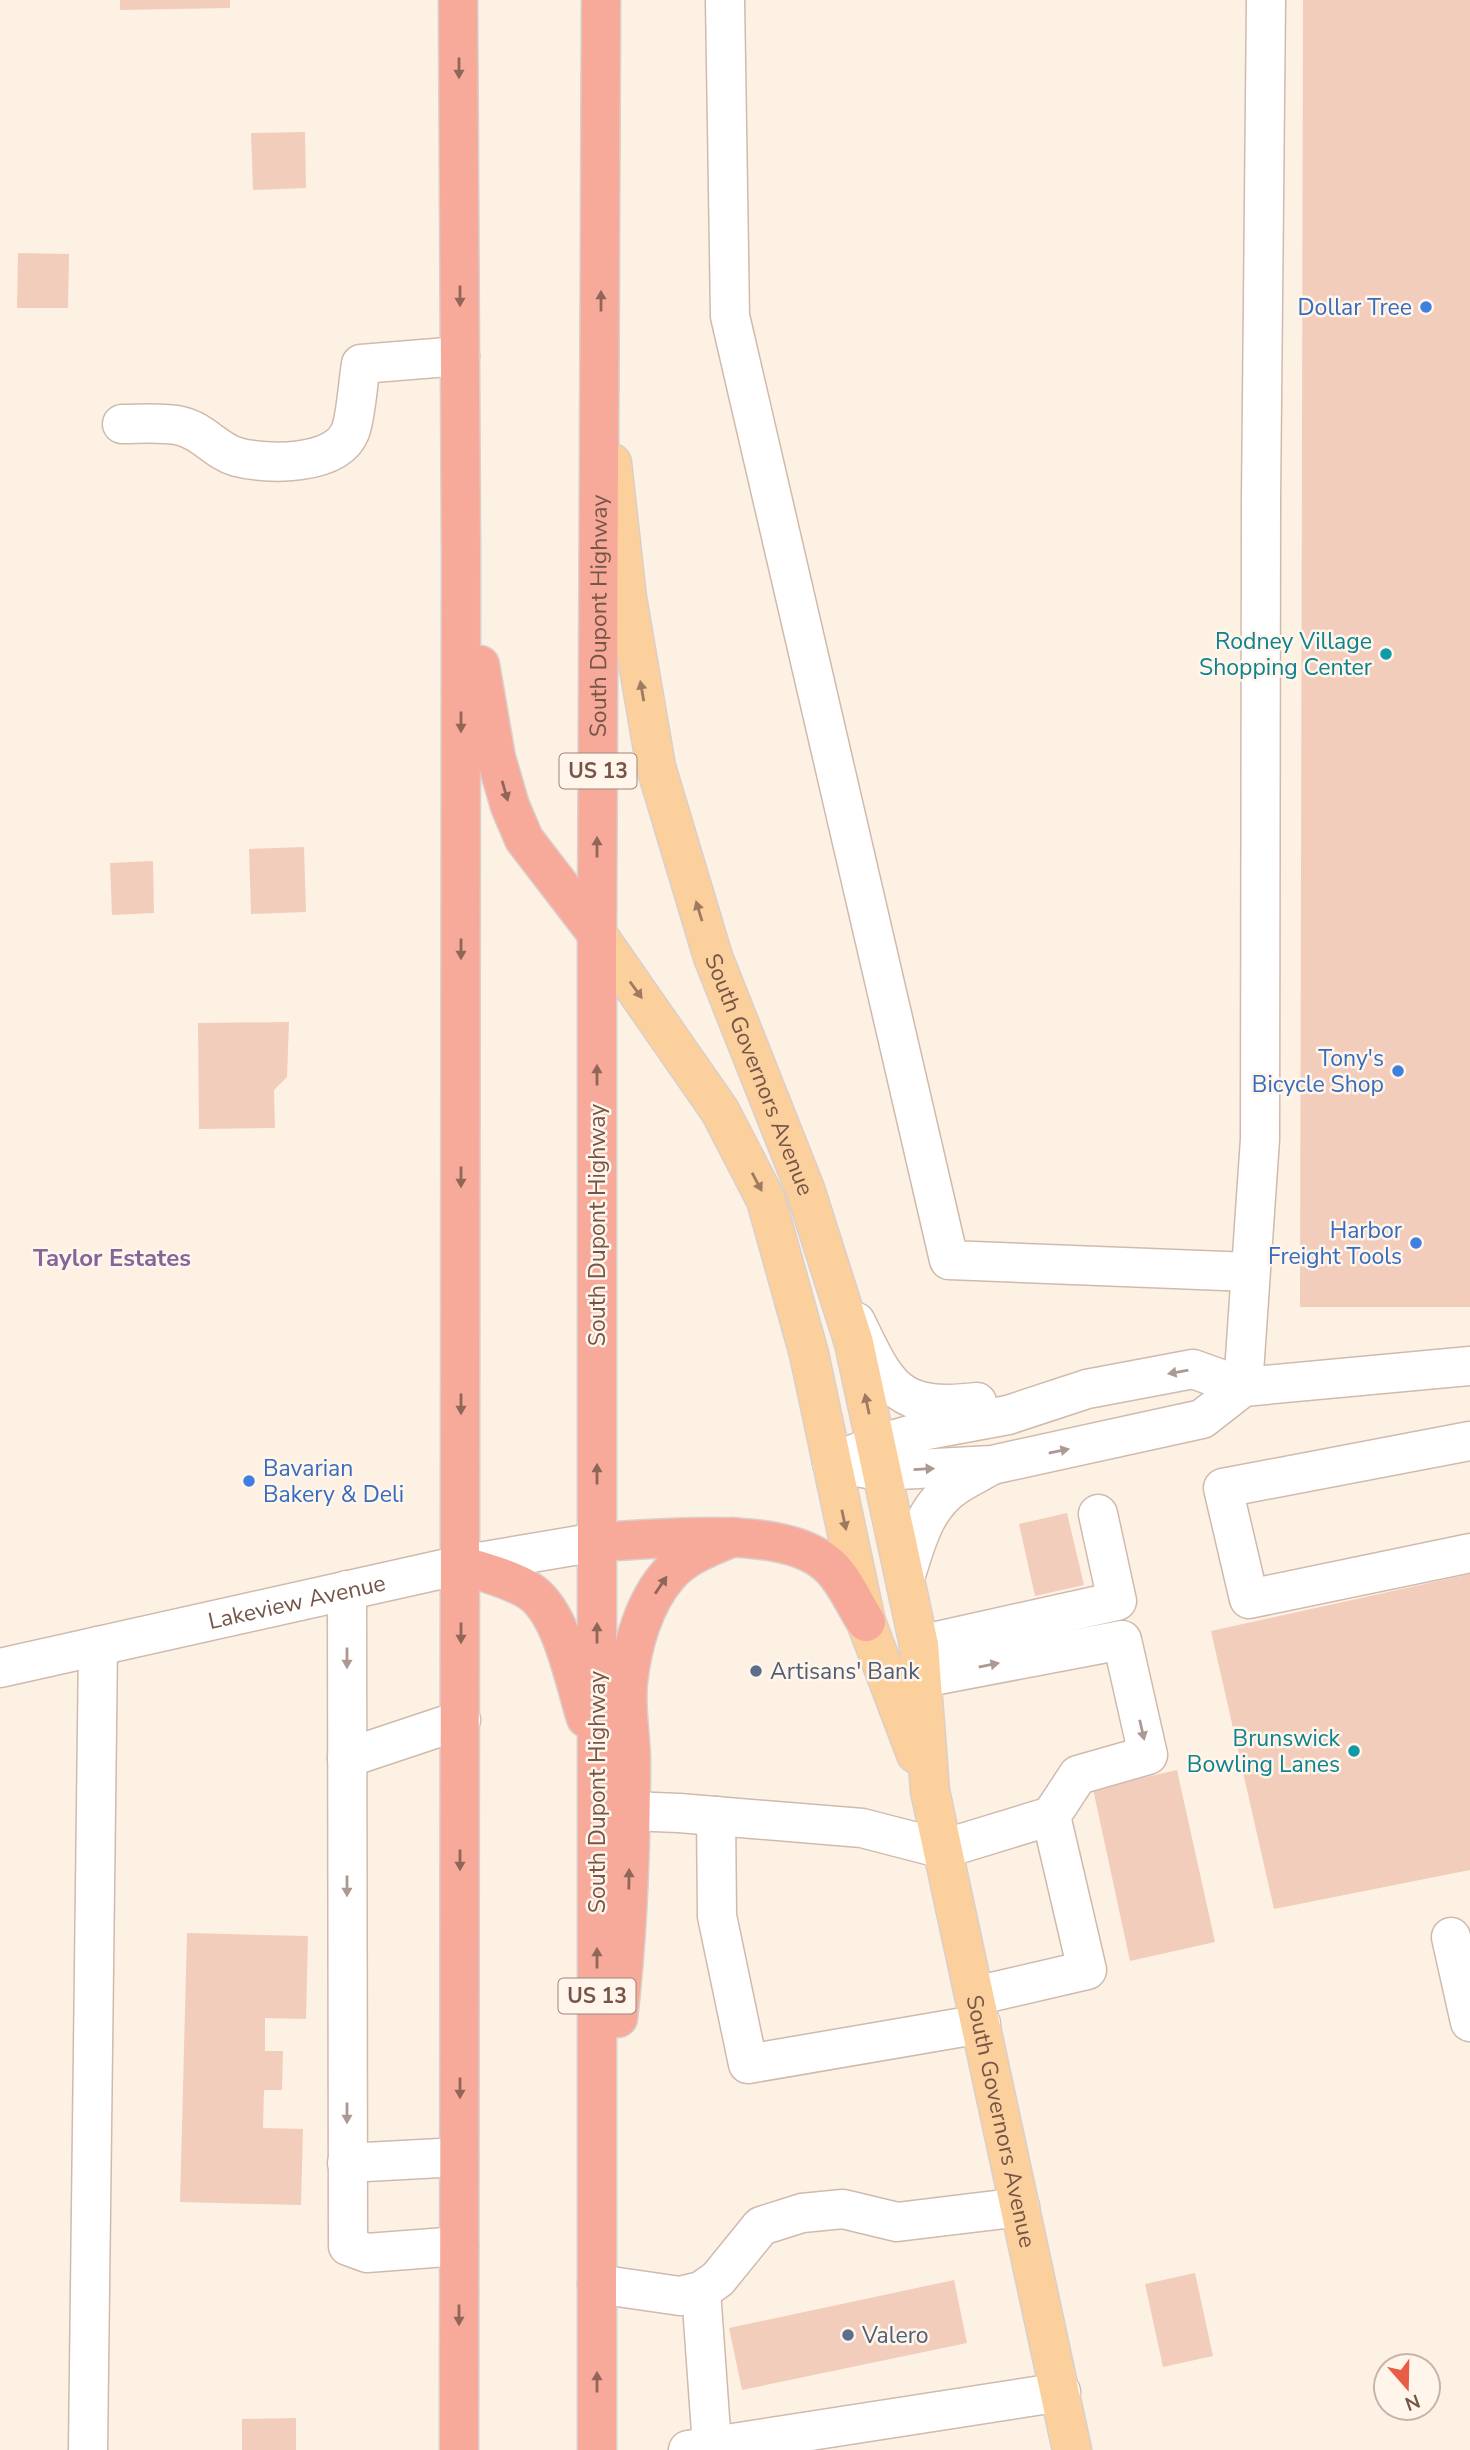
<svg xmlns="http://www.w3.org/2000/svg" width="1470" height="2450" font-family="'Nunito Sans',sans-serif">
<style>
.building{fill:#f3cdbb}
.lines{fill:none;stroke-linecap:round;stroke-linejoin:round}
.minor-casing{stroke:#d0baad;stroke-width:41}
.major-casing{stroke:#d9cfcc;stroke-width:41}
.highway-casing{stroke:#d9cfcc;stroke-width:41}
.minor{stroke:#fff;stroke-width:38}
.major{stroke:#fcd09c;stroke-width:38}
.highway{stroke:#f8aa9a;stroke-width:38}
.oneway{fill:#906659}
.oneway2{fill:#9e7a62}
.oneway3{fill:#ad9992}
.shop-dot{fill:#3f7fe0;stroke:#fff5eb;stroke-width:2.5}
.culture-dot{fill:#0f9aa8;stroke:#fff5eb;stroke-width:2.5}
.service-dot{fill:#5c6f8a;stroke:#fff5eb;stroke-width:2.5}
.labels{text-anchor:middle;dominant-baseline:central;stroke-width:5;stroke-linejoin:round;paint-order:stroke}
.shield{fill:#fff5eb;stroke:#9f857a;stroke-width:2}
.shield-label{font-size:21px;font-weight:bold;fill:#765549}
.shop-label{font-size:23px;fill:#366cbe;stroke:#fff5eb;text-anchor:end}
.street-label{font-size:23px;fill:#765549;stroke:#fff5eb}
.culture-label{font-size:23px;fill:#0d838f;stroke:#fff5eb;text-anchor:end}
.service-label{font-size:23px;fill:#4e5e75;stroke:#fff5eb;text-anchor:start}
.neighbourhood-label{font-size:24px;font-weight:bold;fill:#836599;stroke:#fff5eb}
</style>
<rect width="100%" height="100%" fill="#fdf1e4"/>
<path class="building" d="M120,0h110v8l-110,2z
M1303,0h167v1307h-170z
M305,132l1,56 -53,2 -2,-57z
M18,253l51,1 -1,54h-51z
M304,847l2,65 -55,2 -2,-65z
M153,861l1,52 -42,2 -2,-52z
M289,1022l-2,55 -13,13 1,38 -76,1 -1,-106z
M1067,1513l17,72 -49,11 -16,-72z
M1470,1574v296l-196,39 -63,-278z
M1177,1770l38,172 -85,19 -37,-172z
M187,1933l121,3 -2,83 -41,-1v33h18l-1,39h-18l-1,38 40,1 -2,76 -121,-3z
M1195,2273l18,83 -50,11 -18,-83z
M954,2280l13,63 -225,47 -13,-62z
M296,2418v32h-54v-31z"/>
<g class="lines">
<defs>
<g id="minor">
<path d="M725,0l5,316 219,944 301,12"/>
<path d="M122,424c19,0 41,-2 59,2 22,5 35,25 56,31 30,8 99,9 113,-25 6,-14 8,-51 11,-68l99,-8"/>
<path d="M856,1322c32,67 42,89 121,80"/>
<path d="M1470,1441l-247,47 26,111 221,-46"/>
<path d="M847,1457l28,-12 52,-15 81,-15 79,-26 106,-20 50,18 227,-21"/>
<path d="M832,1463l48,8 112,-6 210,-46 41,-32 17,-248 1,-639 5,-500"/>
<path d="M905,1578c11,-34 19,-72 52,-93 10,-7 22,-12 33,-19"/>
<path d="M347,1590l1,656 19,7 92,-7"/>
<path d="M919,1645l198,-44 -19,-87"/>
<path id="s1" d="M0,1668l461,-103 136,-23"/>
<path d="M922,1678l200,-38 26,115 -70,20 -27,41"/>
<path d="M347,1758l114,-38"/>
<path d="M630,1811l49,2 183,15 81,21 108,-33 36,154 -112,26"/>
<path d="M716,1816l1,100 31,148 233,-40"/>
<path d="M1451,1937l19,85"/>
<path d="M347,2163l112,-6"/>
<path d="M597,2284l83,12 21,-5 17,-12 43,-53 41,-13 41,-4 54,13 123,-15"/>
<path d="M701,2291l11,155"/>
<path d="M88,2450l10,-804"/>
<path d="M688,2450l373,-58"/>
</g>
<g id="major">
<path id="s2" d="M612,463l15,135 29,169 57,190 92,232 49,154 65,302 11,146 142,659"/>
<path d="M597,934l123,177 46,89 43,154 57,268 50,132"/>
</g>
<g id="highway">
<path d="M458,0l3,556 -2,1894"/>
<path d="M480,665l16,93 14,48 14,33 73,95"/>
<path d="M597,1542c60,-2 183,-19 230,22 17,14 27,40 39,58"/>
<path d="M461,1565c22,7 47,13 67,25 34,20 46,91 58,128"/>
<path d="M618,2018c10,-85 13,-170 13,-256 0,-26 -6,-54 -3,-80 4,-37 16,-80 41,-108 17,-19 41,-27 64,-37"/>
<path id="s3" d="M597,2450v-1516l4,-934"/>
</g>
</defs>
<use href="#minor" class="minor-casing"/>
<use href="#major" class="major-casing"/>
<use href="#highway" class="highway-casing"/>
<use href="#minor" class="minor"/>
<use href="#major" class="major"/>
<use href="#highway" class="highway"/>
</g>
<defs><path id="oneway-solid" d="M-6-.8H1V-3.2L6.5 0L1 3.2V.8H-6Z" transform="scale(1.75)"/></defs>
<g class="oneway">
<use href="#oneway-solid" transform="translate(459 68) rotate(90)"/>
<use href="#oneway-solid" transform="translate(460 296) rotate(90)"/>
<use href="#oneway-solid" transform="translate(601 301) rotate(-90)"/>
<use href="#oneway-solid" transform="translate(461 722) rotate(90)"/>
<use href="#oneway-solid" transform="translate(505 791) rotate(74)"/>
<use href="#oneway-solid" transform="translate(597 847) rotate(-90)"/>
<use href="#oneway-solid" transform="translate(461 949) rotate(90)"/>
<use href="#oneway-solid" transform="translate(597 1075) rotate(-90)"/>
<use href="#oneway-solid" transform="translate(461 1177) rotate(90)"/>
<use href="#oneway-solid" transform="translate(461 1404) rotate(90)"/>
<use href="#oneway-solid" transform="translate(597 1474) rotate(-90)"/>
<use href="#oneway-solid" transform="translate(661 1585) rotate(-56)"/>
<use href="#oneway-solid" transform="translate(461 1633) rotate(90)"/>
<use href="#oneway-solid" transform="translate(597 1633) rotate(-90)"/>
<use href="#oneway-solid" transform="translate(460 1860) rotate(90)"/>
<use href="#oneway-solid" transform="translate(629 1879) rotate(-89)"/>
<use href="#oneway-solid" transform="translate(597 1958) rotate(-90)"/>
<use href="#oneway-solid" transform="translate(460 2088) rotate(90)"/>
<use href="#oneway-solid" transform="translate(459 2315) rotate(90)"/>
<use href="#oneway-solid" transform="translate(597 2382) rotate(-90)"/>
</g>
<g class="oneway2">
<use href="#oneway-solid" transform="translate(642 691) rotate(-100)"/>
<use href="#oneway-solid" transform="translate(699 911) rotate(-107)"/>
<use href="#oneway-solid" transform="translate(636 990) rotate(54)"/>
<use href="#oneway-solid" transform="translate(757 1182) rotate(62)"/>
<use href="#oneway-solid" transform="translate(867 1404) rotate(-102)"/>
<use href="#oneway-solid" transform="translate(844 1520) rotate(78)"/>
</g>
<g class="oneway3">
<use href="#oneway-solid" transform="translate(1178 1372) rotate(170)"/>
<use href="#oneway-solid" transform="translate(1059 1451) rotate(-12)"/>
<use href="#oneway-solid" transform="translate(924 1469) rotate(-3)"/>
<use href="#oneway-solid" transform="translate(347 1658) rotate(90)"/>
<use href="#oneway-solid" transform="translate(989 1665) rotate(-11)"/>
<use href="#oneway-solid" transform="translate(1142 1730) rotate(77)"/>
<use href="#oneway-solid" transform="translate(347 1886) rotate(90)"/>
<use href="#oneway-solid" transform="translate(347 2113) rotate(90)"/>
</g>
<g class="shop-dot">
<circle cx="1426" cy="307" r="7"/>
<circle cx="1398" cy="1071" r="7"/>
<circle cx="1416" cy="1243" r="7"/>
<circle cx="249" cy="1481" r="7"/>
</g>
<g class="culture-dot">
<circle cx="1386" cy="654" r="7"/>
<circle cx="1354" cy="1751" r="7"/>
</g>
<g class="service-dot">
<circle cx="756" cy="1671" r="7"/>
<circle cx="848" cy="2335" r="7"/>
</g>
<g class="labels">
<g class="shield">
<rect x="559.5" y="753.5" width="77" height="35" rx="5"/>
<rect x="558.5" y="1978.5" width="77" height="35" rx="5"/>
</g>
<g class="shield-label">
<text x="598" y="771">US 13</text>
<text x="597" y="1996">US 13</text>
</g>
<g class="shop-label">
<text x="1412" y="307">Dollar Tree</text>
<text x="1384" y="1058">Tony's<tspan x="1384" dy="26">Bicycle Shop</tspan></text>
<text x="1402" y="1230">Harbor<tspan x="1402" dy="26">Freight Tools</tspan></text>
<text x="263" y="1468" text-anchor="start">Bavarian<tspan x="263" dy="26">Bakery &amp; Deli</tspan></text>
</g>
<g class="street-label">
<text stroke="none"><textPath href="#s3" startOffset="1834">South Dupont Highway</textPath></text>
<text stroke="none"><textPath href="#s2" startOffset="632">South Governors Avenue</textPath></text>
<text transform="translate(597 1225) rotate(-90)">South Dupont Highway</text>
<text stroke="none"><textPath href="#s1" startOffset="304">Lakeview Avenue</textPath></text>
<text transform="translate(597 1792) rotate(-90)">South Dupont Highway</text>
<text stroke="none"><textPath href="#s2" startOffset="1710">South Governors Avenue</textPath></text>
</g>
<g class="culture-label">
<text x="1372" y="641">Rodney Village<tspan x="1372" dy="26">Shopping Center</tspan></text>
<text x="1340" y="1738">Brunswick<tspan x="1340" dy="26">Bowling Lanes</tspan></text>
</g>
<g class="service-label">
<text x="770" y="1671">Artisans' Bank</text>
<text x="862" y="2335">Valero</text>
</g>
<g class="neighbourhood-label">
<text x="112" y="1258">Taylor Estates</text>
</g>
</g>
<g transform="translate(1407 2387) rotate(160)"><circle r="33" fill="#fff5eb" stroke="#c8b5aa" stroke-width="2"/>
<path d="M0-5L12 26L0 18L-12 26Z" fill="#e95d47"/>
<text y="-10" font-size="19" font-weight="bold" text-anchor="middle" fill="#765549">N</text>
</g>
</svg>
